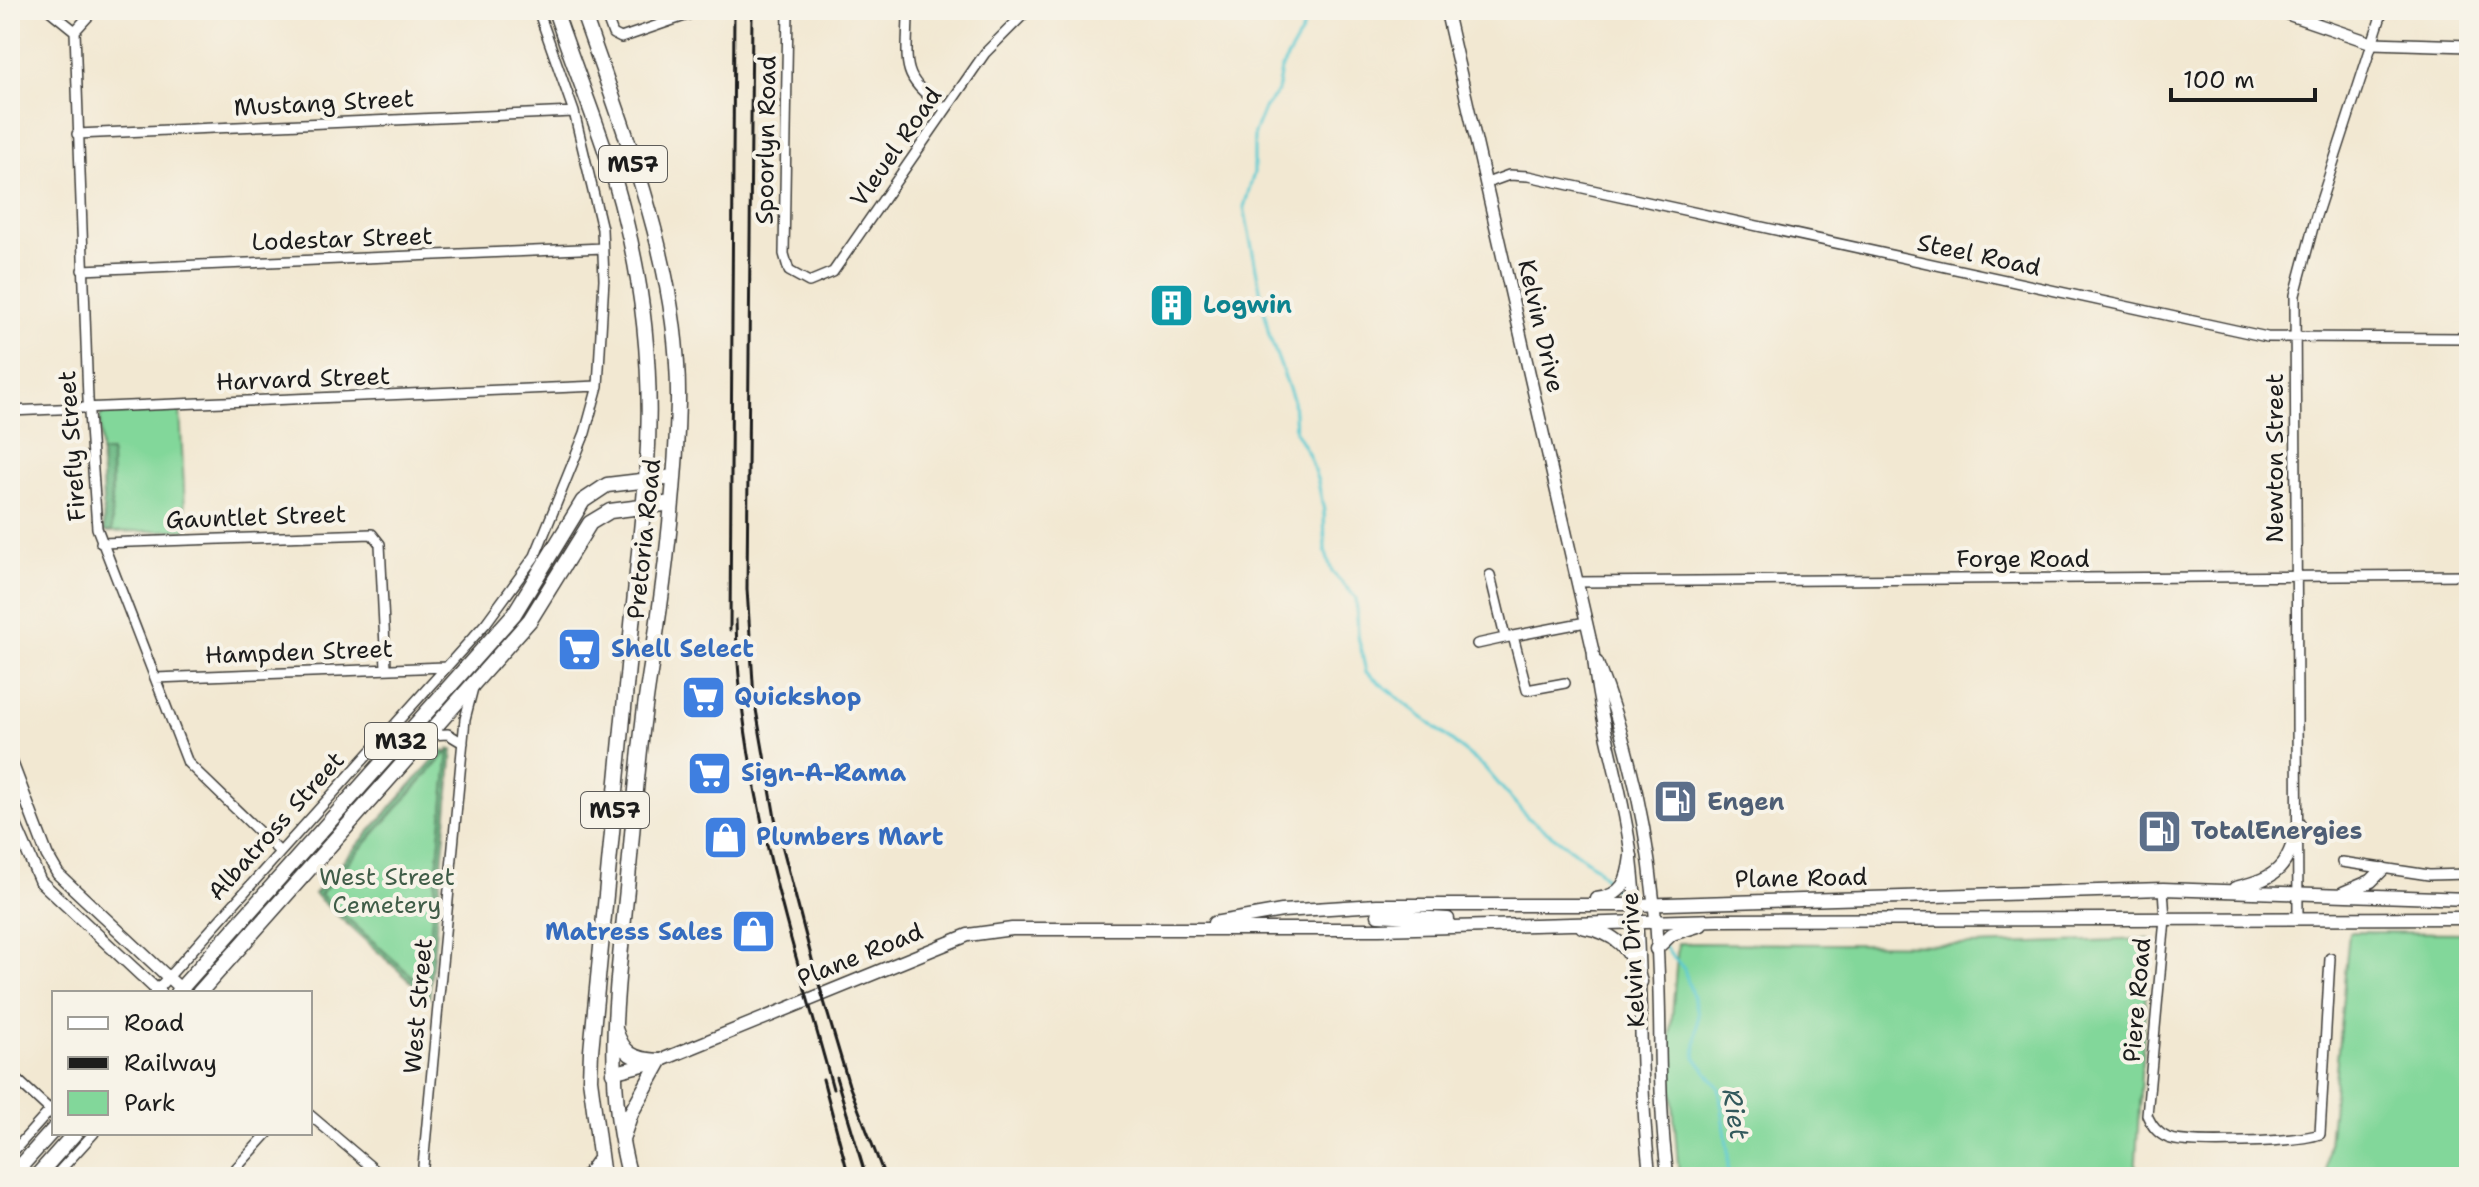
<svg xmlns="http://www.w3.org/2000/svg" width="2479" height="1187" font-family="'Shantell Sans',sans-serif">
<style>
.green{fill:#82d79a;stroke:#4f7a5b;stroke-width:2}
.forest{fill:#69b882;stroke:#426a4f;stroke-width:2}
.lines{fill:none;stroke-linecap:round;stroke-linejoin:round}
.stream{stroke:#5dcad2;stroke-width:3}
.minor-casing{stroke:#3c3b37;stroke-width:12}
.tertiary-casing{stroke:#3c3b37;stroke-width:14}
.secondary-casing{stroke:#3c3b37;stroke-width:15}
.primary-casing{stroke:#3c3b37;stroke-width:17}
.minor{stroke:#fff;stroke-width:9}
.tertiary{stroke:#fff;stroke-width:11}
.secondary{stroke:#fff;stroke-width:12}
.primary{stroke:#fff;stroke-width:14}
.rail{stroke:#1c1c1c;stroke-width:3}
.labels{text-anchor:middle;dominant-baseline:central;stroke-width:8;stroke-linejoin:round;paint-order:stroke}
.shield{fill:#f7f3e8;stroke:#5e5c59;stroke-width:2}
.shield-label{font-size:22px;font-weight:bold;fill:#1c1c1c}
.street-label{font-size:24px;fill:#1c1c1c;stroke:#f7f3e8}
.culture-label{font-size:24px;font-weight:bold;fill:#0d838f;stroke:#f7f3e8;text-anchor:start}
.shop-label{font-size:24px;font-weight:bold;fill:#366cbe;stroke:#f7f3e8;text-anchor:start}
.service-label{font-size:24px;font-weight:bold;fill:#4e5e75;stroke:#f7f3e8;text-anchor:start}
.park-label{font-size:24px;fill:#405d48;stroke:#f7f3e8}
.water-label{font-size:26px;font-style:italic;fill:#33595c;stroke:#f7f3e8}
</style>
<rect width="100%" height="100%" fill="#f7f3e8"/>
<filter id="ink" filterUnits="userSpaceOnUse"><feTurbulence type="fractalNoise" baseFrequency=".0125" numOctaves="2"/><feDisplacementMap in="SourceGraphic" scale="16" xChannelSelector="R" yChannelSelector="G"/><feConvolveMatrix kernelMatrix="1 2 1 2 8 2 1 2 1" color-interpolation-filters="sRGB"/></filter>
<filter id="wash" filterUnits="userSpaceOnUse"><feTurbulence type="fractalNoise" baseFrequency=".006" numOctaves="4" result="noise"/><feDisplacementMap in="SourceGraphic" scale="32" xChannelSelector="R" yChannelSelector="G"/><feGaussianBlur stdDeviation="1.8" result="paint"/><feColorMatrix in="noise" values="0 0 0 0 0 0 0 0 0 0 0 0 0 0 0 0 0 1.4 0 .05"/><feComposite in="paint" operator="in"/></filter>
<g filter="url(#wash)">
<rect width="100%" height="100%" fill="#f2e8d2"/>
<path class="green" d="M180,408l6,122 -74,2 -1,-79 -10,-1 -1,-35 3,-6z
M449,750l-24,238 -105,-94z
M2349,932l120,1v244h-143z
M2149,939l-14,238h-456l-10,-123 9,-111 294,2z"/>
<path class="forest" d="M101,452h10l1,80h-8z
M442,750l4,3 -126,141 105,94 24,-238h4l-24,248 -115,-104z"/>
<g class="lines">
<path class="stream" d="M1309,10l-7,22 -21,37 -4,23 -13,17 -10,24v40l-10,34 25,128 24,64 2,32 14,24 9,27 6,29 1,39 7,22 24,26 2,38 8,36 118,95 43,50 68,49 19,23
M1664,946l20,23 14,44 -3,44 24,31 9,63v26"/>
</g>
</g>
<g filter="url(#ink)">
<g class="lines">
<defs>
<path id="minor" d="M49,10l26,21 19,-21
M604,10l9,24 8,4 81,-28
M788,10l-4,244 5,17 20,11 24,-10 152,-219 43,-43
M908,10c0,54 -11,67 38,99
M75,31l13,368 9,129 91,235 91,88
M77,134l497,-22
M1487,183l22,-8 19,1 739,161 202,1
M82,270l521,-22
M10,411l588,-25
M101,543l271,-9 8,10 6,123
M1490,575l15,62
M1577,582l892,-7
M1477,644l32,-7
M155,678l290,-11
M1565,683l-38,7 -14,-54 73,-14
M429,735l19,-1 15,9
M2342,862l87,13 40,-1
M2163,889l2,30 -18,196c5,11 10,18 21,23 20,8 131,4 152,-4l10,-176
M2298,919l-3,-624 21,-79 67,-206
M154,993l332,-370 49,-67 50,-123 13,-47 6,-107 -2,-50 -28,-117 -36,-102
M10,1073l40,37
M310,1115l73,62
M10,1155l44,-49
M54,1177l40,-44
M228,1177l40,-44
M422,1177l43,-458 8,-31"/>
<path id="tertiary" d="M1446,10l147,641c5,70 30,135 38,204 13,107 6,215 19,322
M2276,10l96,33 97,3
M1597,662c30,76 49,160 57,242 10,91 1,182 14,273
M10,758l37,97 11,19 127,119
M10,812l30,69 120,112"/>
<path id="secondary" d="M2235,888c45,-11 51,-20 64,-63
M2343,893l28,-12 12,-12
M1596,899c27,-3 32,-18 35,-43
M1378,915l70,4
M1214,923l68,-12 95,-6h258l528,-16 306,10
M1582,927c35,6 49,22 59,55
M1656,949l16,-15 29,-9
M612,1073l47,-12 309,-126 44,-6h367l340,-9 750,-2"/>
<path id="primary" d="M555,10c23,69 53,138 70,208 22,87 28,173 21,261l-55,572 -1,28 13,98
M582,10c43,125 98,258 96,392 -2,93 -14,185 -29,277 -11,69 -15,140 -22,210 -10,101 -24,188 3,288
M177,993l337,-379 69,-113 24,-16 67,-8
M199,993l331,-373 60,-97 20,-12 62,-8
M615,1029c8,25 18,31 44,32
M622,1139l9,-26 29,-52
M11,1177l43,-48
M36,1177l39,-44
M587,1177l13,-18"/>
</defs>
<use href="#minor" class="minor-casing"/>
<use href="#tertiary" class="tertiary-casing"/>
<use href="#secondary" class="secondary-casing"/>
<use href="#primary" class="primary-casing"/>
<use href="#minor" class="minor"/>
<use href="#tertiary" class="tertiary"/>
<use href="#secondary" class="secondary"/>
<use href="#primary" class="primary"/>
<path class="rail" d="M752,10l-5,579 7,109 21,120 40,153 34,114 36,92
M736,620c3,160 55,316 97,469
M730,630l4,-620
M836,1077l30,100
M823,1079l26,98"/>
</g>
</g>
<defs>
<symbol id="building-square" viewBox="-11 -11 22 22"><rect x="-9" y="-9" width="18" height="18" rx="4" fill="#0f9aa8" stroke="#f7f3e8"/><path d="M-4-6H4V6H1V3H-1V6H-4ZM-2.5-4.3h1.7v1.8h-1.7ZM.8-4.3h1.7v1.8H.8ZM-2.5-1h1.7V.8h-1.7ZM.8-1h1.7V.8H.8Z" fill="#fff"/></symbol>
<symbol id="supermarket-square" viewBox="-11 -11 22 22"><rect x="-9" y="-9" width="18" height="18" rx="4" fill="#3f7fe0" stroke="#f7f3e8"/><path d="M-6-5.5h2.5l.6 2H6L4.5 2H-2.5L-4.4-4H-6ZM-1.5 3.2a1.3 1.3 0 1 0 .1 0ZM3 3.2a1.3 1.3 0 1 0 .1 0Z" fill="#fff"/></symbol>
<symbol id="fuel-square" viewBox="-11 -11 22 22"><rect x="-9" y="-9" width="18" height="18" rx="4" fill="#5c6f8a" stroke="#f7f3e8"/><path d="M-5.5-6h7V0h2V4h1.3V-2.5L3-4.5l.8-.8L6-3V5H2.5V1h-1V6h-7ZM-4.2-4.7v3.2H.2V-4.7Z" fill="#fff"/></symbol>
<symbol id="shop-square" viewBox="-11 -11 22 22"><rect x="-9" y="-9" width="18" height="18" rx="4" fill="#3f7fe0" stroke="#f7f3e8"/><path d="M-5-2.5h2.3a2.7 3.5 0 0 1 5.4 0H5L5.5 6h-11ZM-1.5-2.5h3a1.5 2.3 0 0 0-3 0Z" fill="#fff"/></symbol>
</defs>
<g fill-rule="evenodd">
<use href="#building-square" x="1146" y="280" width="51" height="51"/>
<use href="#supermarket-square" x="554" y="624" width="51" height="51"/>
<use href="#supermarket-square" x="678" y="672" width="51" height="51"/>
<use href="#supermarket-square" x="684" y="748" width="51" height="51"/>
<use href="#fuel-square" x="1650" y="776" width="51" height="51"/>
<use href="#fuel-square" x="2134" y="806" width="51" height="51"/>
<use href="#shop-square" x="700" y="812" width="51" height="51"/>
<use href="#shop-square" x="728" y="906" width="51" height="51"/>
</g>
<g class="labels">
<g class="shield">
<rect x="599" y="146" width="68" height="36" rx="6"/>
<rect x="365" y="723" width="72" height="36" rx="6"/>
<rect x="581" y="792" width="68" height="36" rx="6"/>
</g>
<g class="shield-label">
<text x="633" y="164">M57</text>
<text x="401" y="741">M32</text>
<text x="615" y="810">M57</text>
</g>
<g class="street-label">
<text transform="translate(324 103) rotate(-3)">Mustang Street</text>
<text transform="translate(766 140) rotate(-89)">Spoorlyn Road</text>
<text transform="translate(896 147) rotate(-55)">Vleuel Road</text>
<text transform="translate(342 239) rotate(-2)">Lodestar Street</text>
<text transform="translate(1979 255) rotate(12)">Steel Road</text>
<text transform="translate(1541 326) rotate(77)">Kelvin Drive</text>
<text transform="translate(303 379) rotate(-2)">Harvard Street</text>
<text transform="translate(72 446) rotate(-94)">Firefly Street</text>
<text transform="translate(2275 458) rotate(-90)">Newton Street</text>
<text transform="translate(256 517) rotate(-2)">Gauntlet Street</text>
<text transform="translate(644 539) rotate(-84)">Pretoria Road</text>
<text x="2023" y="559">Forge Road</text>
<text transform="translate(299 652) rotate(-2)">Hampden Street</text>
<text transform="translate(276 826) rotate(-48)">Albatross Street</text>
<text transform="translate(1801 878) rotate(-1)">Plane Road</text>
<text transform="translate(860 955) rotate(-22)">Plane Road</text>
<text transform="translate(1633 960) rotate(-93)">Kelvin Drive</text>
<text transform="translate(2137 1000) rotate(-85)">Piere Road</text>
<text transform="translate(418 1006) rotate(-85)">West Street</text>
</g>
<g class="culture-label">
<text x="1203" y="305">Logwin</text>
</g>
<g class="shop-label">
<text x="611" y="649">Shell Select</text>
<text x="734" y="697">Quickshop</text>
<text x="741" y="773">Sign-A-Rama</text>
<text x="756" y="837">Plumbers Mart</text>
<text x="723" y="932" text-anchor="end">Matress Sales</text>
</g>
<g class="service-label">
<text x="1707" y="802">Engen</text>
<text x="2191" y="831">TotalEnergies</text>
</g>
<g class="park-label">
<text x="387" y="877">West Street<tspan x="387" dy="28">Cemetery</tspan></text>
</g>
<g class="water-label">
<text transform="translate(1736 1114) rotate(80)">Riet</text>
</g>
</g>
<rect width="2479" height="1187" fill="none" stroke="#f7f3e8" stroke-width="40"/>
<rect x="52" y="991" width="260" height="144" fill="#f7f3e8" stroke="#9f9d96" stroke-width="2"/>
<rect x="68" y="1017" width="40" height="12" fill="#ffffff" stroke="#9f9d96" stroke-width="2"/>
<text x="124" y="1031" font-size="24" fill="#1c1c1c">Road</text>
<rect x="68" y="1057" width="40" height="12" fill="#1c1c1c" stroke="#9f9d96" stroke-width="2"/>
<text x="124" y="1071" font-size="24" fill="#1c1c1c">Railway</text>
<rect x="68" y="1091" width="40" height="24" fill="#82d79a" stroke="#9f9d96" stroke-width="2"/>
<text x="124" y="1111" font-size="24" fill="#1c1c1c">Park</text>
<path d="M2171 88v12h144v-12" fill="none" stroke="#1c1c1c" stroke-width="4"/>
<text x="2183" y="88" font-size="24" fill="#1c1c1c" stroke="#f7f3e8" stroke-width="6" paint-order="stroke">100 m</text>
</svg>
